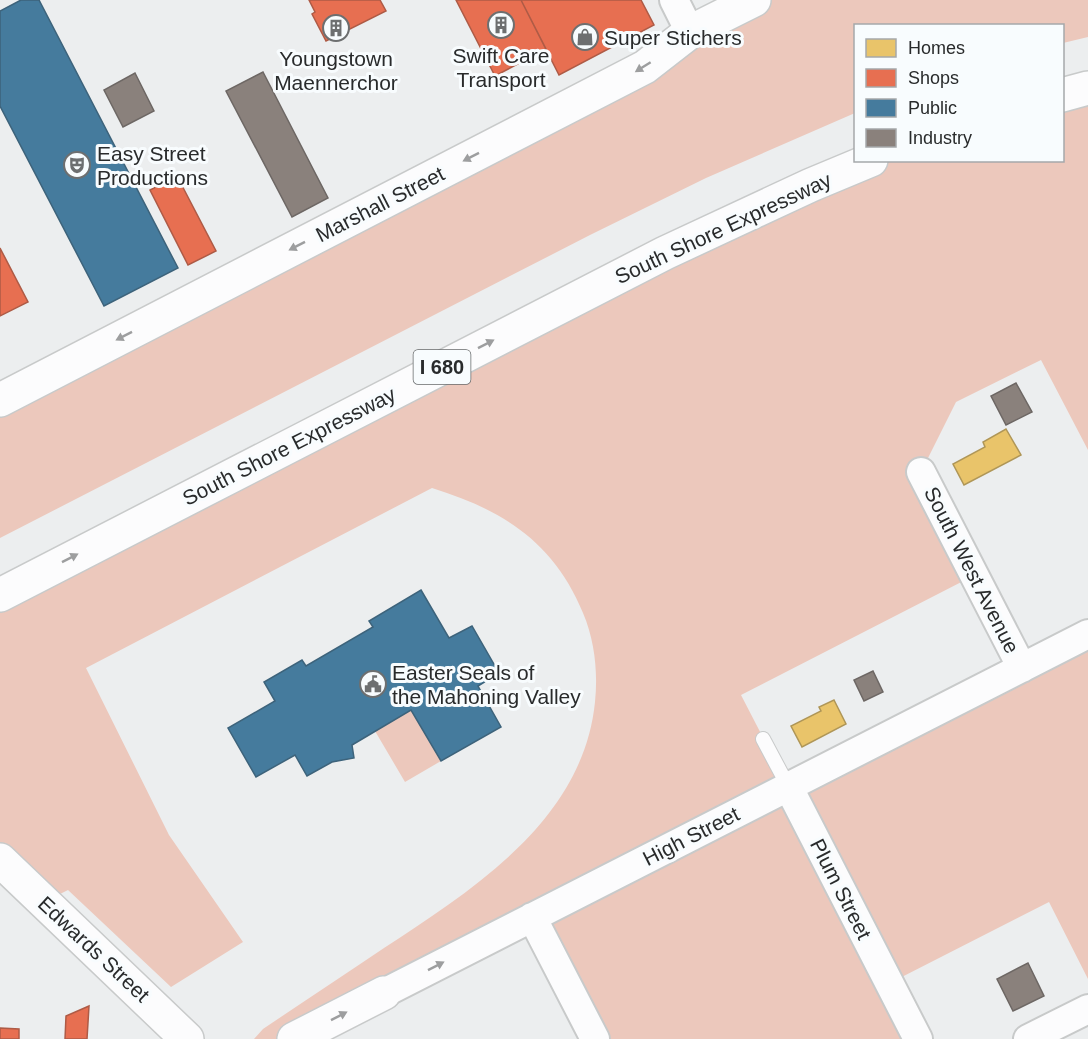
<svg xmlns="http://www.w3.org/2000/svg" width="1088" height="1039" font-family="Helvetica,sans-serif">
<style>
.green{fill:#ecc8bc}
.homes{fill:#e9c46a;stroke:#af9657;stroke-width:1.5}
.shops{fill:#e76f51;stroke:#ae5b46;stroke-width:1.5}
.public{fill:#457b9d;stroke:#3d637b;stroke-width:1.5}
.industry{fill:#8a817c;stroke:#6d6764;stroke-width:1.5}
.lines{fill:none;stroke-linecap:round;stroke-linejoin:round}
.service-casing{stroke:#c8caca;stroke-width:16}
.minor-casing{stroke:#c8caca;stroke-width:32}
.tertiary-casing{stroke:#c8caca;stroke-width:36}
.motorway-casing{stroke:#c8caca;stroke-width:36}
.service{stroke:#fcfcfd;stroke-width:14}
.minor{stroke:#fcfcfd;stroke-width:28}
.tertiary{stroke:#fcfcfd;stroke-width:33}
.motorway{stroke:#fcfcfd;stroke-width:33}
.oneway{fill:#9d9e9f}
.labels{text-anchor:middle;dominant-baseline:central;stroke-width:6;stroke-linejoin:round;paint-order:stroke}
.shield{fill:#f8fcfe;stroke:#676a6b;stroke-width:1.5}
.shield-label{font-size:20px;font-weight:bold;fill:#292b2c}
.poi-label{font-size:21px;fill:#292b2c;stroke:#f8fcfe;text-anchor:start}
.street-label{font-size:21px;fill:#292b2c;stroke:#f8fcfe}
</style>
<rect width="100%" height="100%" fill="#eceeef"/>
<path class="green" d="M754,0h334v37l-25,6 -1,-17h-206l-1,87 -149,65 -116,57 -590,303v-138z
M1088,88v362l-47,-90 -85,42 -35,70 54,103 -234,120 47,91 300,-152v345l-39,-77 -159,81 28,56h-323l-63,-121 -238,121h-40l9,-10c40,-27 81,-54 121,-81 90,-59 199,-128 211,-246 3,-29 0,-61 -12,-89 -29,-71 -80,-103 -151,-125l-346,180 83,167 74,107 -72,45 -103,-97 -24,12 -44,-42v-265l871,-434 191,-1 1,-65z
M411,710l30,51 -36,21 -30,-51z"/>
<path class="homes" d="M1006,429l15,26 -57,30 -11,-21 32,-17 -2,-5z
M834,700l12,24 -44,23 -11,-21 30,-15 -2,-4z"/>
<path class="shops" d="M309,0h71l6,11 -60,30 -14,-27 3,-2z
M456,0h65l25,49 -51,27z
M521,0h120l13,25 -95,50z
M177,176l39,75 -28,14 -38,-75z
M0,248l28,54 -28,14z
M89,1006l-2,33h-22l1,-23z
M0,1028l19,1v10h-19z"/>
<path class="public" d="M21,0h18l139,268 -74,38 -104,-200v-95z
M421,590l28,48 23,-12 27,47 -21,13 23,41 -60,34 -30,-51 -59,35 2,13 -22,4 -25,14 -12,-21 -39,22 -28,-49 47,-27 -11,-19 38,-22 4,6 67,-39 -4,-6z"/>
<path class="industry" d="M263,72l65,126 -36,19 -66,-126z
M135,73l19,38 -31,16 -19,-37z
M1016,383l16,29 -26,13 -15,-29z
M873,671l10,21 -19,9 -10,-21z
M1028,963l16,33 -31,15 -16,-32z"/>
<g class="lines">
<defs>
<path id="service" d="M763,739l25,47"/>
<path id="minor" d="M674,0l16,32
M921,472l101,196
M788,786l130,253
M532,917l63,122
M384,993l704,-359
M1028,1039l60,-30"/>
<path id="tertiary" d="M0,400l645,-333 45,-35 64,-32
M0,860l187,179
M294,1039l90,-46"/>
<path id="motorway" d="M1062,95l26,-7
M0,595l665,-342 146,-68 60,-25"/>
</defs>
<use href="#service" class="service-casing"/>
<use href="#minor" class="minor-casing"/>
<use href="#tertiary" class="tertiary-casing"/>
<use href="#motorway" class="motorway-casing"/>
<use href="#service" class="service"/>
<use href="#minor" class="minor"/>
<use href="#tertiary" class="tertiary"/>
<use href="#motorway" class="motorway"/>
</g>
<defs><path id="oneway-solid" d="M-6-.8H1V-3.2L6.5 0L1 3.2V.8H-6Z" transform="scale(1.5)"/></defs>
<g class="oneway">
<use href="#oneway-solid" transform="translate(643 67) rotate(148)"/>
<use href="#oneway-solid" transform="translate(471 157) rotate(153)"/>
<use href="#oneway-solid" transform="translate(297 246) rotate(153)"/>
<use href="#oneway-solid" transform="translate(124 336) rotate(153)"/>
<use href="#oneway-solid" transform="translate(486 344) rotate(-27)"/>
<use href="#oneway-solid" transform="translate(70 558) rotate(-27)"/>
<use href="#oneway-solid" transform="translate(436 966) rotate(-27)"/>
<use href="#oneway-solid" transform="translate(339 1016) rotate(-27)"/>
</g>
<defs>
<symbol id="building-ring" viewBox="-11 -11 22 22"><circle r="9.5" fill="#f8fcfe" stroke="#6d6f70" stroke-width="1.5"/><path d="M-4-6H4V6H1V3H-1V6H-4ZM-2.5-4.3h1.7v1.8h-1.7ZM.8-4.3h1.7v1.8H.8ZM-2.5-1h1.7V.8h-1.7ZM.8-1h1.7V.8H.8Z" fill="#6d6f70"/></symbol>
<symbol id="shop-ring" viewBox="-11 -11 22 22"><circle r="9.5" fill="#f8fcfe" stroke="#6d6f70" stroke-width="1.5"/><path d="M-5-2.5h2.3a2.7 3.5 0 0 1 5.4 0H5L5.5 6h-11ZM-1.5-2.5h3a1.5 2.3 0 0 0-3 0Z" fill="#6d6f70"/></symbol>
<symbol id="theatre-ring" viewBox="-11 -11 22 22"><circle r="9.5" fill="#f8fcfe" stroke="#6d6f70" stroke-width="1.5"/><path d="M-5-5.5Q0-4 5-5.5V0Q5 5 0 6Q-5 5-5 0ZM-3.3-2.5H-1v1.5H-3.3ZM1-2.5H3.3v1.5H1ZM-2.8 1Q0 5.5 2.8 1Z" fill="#6d6f70"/></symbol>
<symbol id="civic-ring" viewBox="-11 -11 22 22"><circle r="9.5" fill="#f8fcfe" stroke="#6d6f70" stroke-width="1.5"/><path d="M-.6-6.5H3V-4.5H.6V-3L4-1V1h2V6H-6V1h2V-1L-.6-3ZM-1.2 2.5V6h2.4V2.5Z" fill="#6d6f70"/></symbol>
</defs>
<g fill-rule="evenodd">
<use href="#building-ring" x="486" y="10" width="30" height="30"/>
<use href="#building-ring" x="321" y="13" width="30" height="30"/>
<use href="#shop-ring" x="570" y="22" width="30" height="30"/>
<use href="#theatre-ring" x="62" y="150" width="30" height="30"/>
<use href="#civic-ring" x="358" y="669" width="30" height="30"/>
</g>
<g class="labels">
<rect class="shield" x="413.5" y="350" width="57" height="34" rx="4.5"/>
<g class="shield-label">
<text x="442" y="367">I 680</text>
</g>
<g class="poi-label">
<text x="604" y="37">Super Stichers</text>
<text x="501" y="55" text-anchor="middle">Swift Care<tspan x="501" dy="24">Transport</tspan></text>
<text x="336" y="58" text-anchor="middle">Youngstown<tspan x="336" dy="24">Maennerchor</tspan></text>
<text x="97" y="153">Easy Street<tspan x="97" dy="24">Productions</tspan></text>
<text x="392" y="672">Easter Seals of<tspan x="392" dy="24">the Mahoning Valley</tspan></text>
</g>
<g class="street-label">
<text transform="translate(380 204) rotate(-27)">Marshall Street</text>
<text transform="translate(723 228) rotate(-25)">South Shore Expressway</text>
<text transform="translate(289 446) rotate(-27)">South Shore Expressway</text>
<text transform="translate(972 570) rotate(63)">South West Avenue</text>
<text transform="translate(691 836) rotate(-27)">High Street</text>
<text transform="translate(841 889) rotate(63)">Plum Street</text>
<text transform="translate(94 949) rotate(43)">Edwards Street</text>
</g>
</g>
<rect x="854" y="24" width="210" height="138" fill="#f8fcfe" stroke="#a5a8aa" stroke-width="1.5"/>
<rect x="866" y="39" width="30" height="18" fill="#e9c46a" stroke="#a5a8aa" stroke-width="1.5"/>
<text x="908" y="54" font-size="18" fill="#292b2c">Homes</text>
<rect x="866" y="69" width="30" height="18" fill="#e76f51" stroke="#a5a8aa" stroke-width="1.5"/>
<text x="908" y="84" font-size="18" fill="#292b2c">Shops</text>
<rect x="866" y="99" width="30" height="18" fill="#457b9d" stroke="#a5a8aa" stroke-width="1.5"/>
<text x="908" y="114" font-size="18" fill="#292b2c">Public</text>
<rect x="866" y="129" width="30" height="18" fill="#8a817c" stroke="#a5a8aa" stroke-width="1.5"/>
<text x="908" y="144" font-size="18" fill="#292b2c">Industry</text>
</svg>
